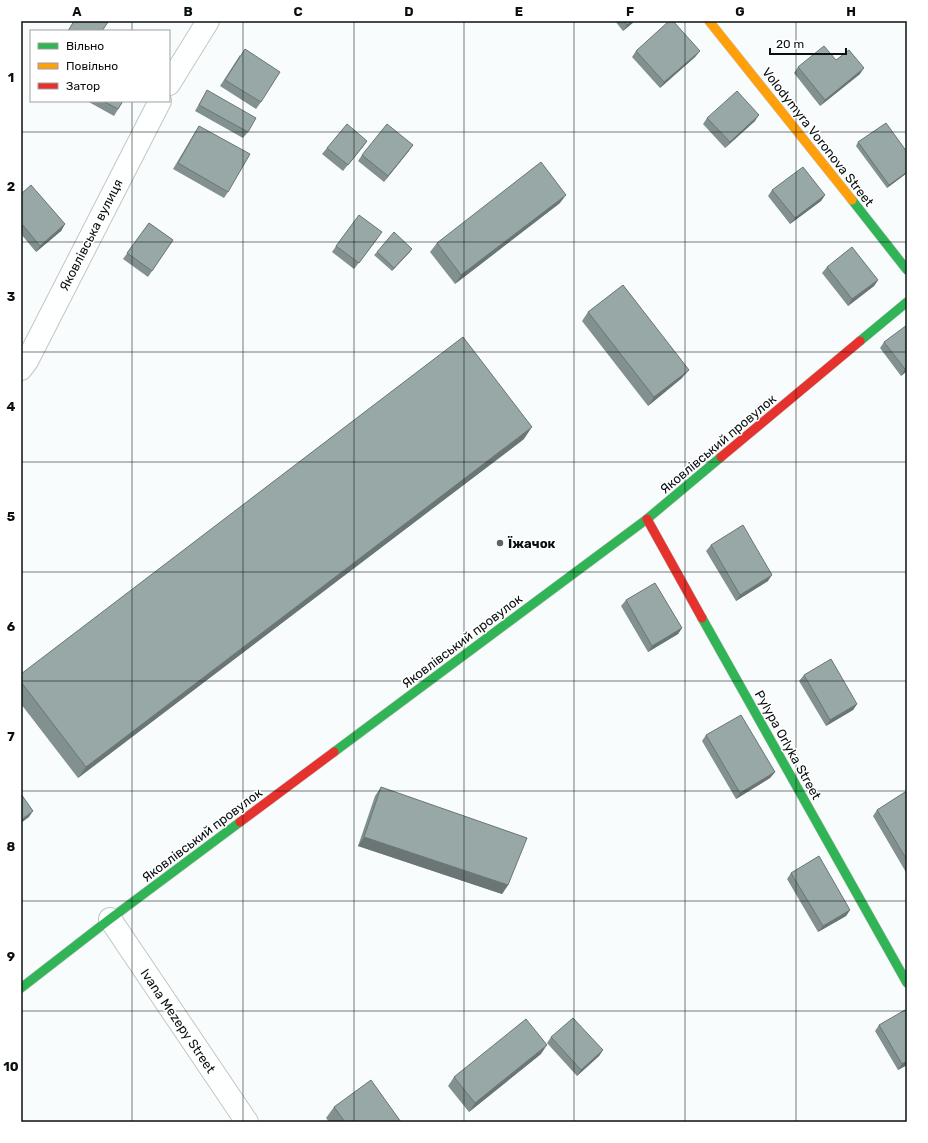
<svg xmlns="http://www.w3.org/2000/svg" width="928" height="1143" font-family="Rubik,sans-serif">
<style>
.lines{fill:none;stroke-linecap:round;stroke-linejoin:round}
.street-casing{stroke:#c2c6c7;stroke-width:24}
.fast-casing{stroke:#c2c6c7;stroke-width:10}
.slow-casing{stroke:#c2c6c7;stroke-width:10}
.jam-casing{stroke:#c2c6c7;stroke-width:10}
.street{stroke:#feffff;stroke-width:22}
.fast{stroke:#30b455;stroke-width:9}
.slow{stroke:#ff9f0a;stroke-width:9}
.jam{stroke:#e5322d;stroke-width:9}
.wall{fill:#839090}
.shaded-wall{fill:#6a7675}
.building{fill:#98a8a7;stroke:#6a7675}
.grid{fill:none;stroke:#0a0f10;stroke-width:1;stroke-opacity:0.55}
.poi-dot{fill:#5d6263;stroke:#fff;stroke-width:1.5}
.labels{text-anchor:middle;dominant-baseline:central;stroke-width:3;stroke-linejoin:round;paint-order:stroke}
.street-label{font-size:13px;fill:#0a0f10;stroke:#fff}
.poi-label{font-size:13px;font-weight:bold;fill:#0a0f10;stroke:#fff;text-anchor:start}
.neatline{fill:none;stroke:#0a0f10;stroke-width:1.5}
.grid-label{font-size:13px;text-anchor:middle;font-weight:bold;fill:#0a0f10}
</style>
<rect width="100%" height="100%" fill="#f8fcfd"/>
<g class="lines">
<defs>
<path id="street" d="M169,84l39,-63
M21,369l6,-8 133,-260
M110,919l137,203"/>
<path id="fast" d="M852,200l55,70
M860,341l47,-39
M702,618l205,365
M334,752l313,-233 74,-62
M21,988l89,-69 130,-97"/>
<path id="slow" d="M709,21l143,179"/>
<path id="jam" d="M721,457l139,-116
M647,519l55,99
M240,822l94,-70"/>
</defs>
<use href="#street" class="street-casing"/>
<use href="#fast" class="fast-casing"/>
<use href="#slow" class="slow-casing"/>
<use href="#jam" class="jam-casing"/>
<use href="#street" class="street"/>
<use href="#fast" class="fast"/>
<use href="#slow" class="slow"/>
<use href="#jam" class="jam"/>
</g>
<path class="wall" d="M615,21h20l-12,10z
M636,51h64l-5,6 -35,31 -28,-31z
M240,55l21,47 -5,7 -36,-23z
M836,60l24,14 -40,32 -26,-33 4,-6z
M207,90l41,42 -5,6 -48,-27z
M87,101h36l-9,15z
M707,118l48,3 -30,27 -22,-24z
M199,126l29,66 -4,6 -51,-29 22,-37z
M367,141l-24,30 -21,-17 5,-6z
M858,142l49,10v21l-20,15 -31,-42z
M413,145l-29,37 -26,-21 4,-6z
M772,190l53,5 -4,6 -31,23 -22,-28z
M21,194l44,30 -4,7 -25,21 -15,-18z
M560,203l-105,81 -25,-32 7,-9z
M149,223l24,17 -25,37 -25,-18z
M378,238l-24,31 -22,-17 4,-6z
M412,249l-20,22 -18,-16 3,-3z
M827,267l51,13 -4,6 -26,20 -26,-33z
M588,312l94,66 -34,28 -66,-85z
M884,342l23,29 -6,5 -21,-28z
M524,439l-446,339 -57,-74v-30z
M711,545l57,36 -32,20 -30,-50z
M626,600l56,28 -4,6 -30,18 -27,-46z
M804,675l53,29 -4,6 -27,16 -27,-45z
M706,735l69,37 -5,6 -34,21 -34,-58z
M381,787l127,98 -6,9 -144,-48 17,-50z
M907,796v78l-34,-58 4,-6z
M791,873l59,37 -4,6 -28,16 -31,-53z
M879,1025l28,40 -9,5 -23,-39z
M551,1037l52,13 -4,6 -22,20 -30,-33z
M541,1054l-72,58 -21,-26 6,-9z
M334,1107l67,15h-72l-3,-4z"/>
<path class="shaded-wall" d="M632,21h3l-12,10 4,-6z
M700,51l-5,6 -35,31 4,-6z
M864,68l-4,6 -40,32 5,-6z
M759,115l-4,6 -30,27 5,-6z
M367,141l-4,6 -20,24 5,-6z
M413,145l-4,6 -25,31 4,-6z
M907,172v1l-20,15 2,-3z
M566,195l-6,8 -105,81 6,-9z
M825,195l-4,6 -31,23 5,-6z
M65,224l-4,7 -25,21 4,-6z
M412,249l-2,3 -18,19 2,-3z
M878,280l-4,6 -26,20 4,-7z
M907,368v3l-6,5 4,-7z
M689,370l-7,8 -34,28 6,-9z
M532,427l-8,12 -446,339 8,-11z
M772,575l-4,6 -32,20 4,-6z
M682,628l-4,6 -30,18 4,-6z
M857,704l-4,6 -27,16 4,-6z
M775,772l-5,6 -34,21 4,-6z
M33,811l-4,6 -8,6v-3z
M364,837l144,48 -6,9 -144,-48z
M850,910l-4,6 -28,16 5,-6z
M547,1045l-6,9 -72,58 6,-9z
M603,1050l-4,6 -22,20 4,-6z
M907,1061v4l-9,5 4,-6z"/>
<path class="building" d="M74,21h32l2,1 -6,9h-34z
M624,21h8l-5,4z
M669,21h4l27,30 -36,31 -28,-31z
M824,46l12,14 13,-10 15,18 -39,32 -27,-33z
M245,49l35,23 -19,30 -36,-22z
M207,90l49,28 -8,14 -49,-27z
M737,91l22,24 -29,27 -23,-24z
M103,101h20l-5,8z
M886,123l21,29v20l-18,13 -31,-43z
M347,124l20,17 -19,24 -21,-17z
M387,124l26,21 -25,31 -26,-21z
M199,126l51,28 -22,38 -50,-29z
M541,162l25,33 -105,80 -24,-32z
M803,167l22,28 -30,23 -23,-28z
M31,185l34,39 -25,22 -19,-23v-29z
M359,215l23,17 -23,31 -23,-17z
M149,223l24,17 -21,31 -25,-18z
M394,232l18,17 -18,19 -17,-16z
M852,247l26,33 -26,19 -25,-32z
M623,285l66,85 -35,27 -66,-85z
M907,325v43l-2,1 -21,-27z
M463,337l69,90 -446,340 -65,-85v-8z
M743,525l29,50 -32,20 -29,-50z
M655,583l27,45 -30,18 -26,-46z
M831,659l26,45 -27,16 -26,-45z
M741,715l34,57 -35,21 -34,-58z
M381,787l146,51 -19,47 -144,-48z
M905,792l2,4v64l-30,-50z
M21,794l12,17 -12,9z
M819,856l31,54 -27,16 -32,-53z
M905,1010l2,2v49l-5,3 -23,-39z
M573,1018l30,32 -22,20 -30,-33z
M526,1019l21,26 -72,58 -21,-26z
M371,1080l30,42h-56l-11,-15z"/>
<path class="grid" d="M132,21v10M243,21v1101M354,21v1101M464,21v1101M574,21v1101M685,21v1101M796,21v1101M132,101v1021M21,132h886M21,242h886M21,352h886M21,462h886M21,572h886M21,681h886M21,791h886M21,901h886M21,1011h886"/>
<circle class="poi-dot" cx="500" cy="543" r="4"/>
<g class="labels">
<g class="street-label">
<text transform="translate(818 137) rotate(52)">Volodymyra Voronova Street</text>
<text transform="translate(91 235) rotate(-63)">Яковлівська вулиця</text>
<text transform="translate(718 444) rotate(-40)">Яковлівський провулок</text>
<text transform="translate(462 641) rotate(-37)">Яковлівський провулок</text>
<text transform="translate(788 745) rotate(61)">Pylypa Orlyka Street</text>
<text transform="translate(202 835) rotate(-37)">Яковлівський провулок</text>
<text transform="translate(178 1021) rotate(56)">Ivana Mezepy Street</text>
</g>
<g class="poi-label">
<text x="508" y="543">Їжачок</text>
</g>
</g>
<rect width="928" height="1143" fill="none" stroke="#ffffff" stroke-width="44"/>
<rect x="30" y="30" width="140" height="72" fill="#ffffff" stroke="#9d9f9f"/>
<rect x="38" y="43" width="20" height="6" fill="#30b455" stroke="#9d9f9f"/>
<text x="66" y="50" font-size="12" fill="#0a0f10">Вільно</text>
<rect x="38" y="63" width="20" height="6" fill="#ff9f0a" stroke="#9d9f9f"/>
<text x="66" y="70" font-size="12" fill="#0a0f10">Повільно</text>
<rect x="38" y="83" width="20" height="6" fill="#e5322d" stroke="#9d9f9f"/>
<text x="66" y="90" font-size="12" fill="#0a0f10">Затор</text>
<path d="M770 48v6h76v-6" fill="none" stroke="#0a0f10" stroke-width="2"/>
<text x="776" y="48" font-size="12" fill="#0a0f10" stroke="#ffffff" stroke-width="3" paint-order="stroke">20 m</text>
<rect x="22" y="22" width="884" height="1099" class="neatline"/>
<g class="grid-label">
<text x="77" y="16">A</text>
<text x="188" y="16">B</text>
<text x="298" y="16">C</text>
<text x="409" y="16">D</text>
<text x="519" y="16">E</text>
<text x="630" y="16">F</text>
<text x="740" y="16">G</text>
<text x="851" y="16">H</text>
<text x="11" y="82">1</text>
<text x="11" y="191">2</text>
<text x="11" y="301">3</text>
<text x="11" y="411">4</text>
<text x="11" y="521">5</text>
<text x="11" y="631">6</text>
<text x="11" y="741">7</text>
<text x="11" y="851">8</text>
<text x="11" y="961">9</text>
<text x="11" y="1071">10</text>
</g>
</svg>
